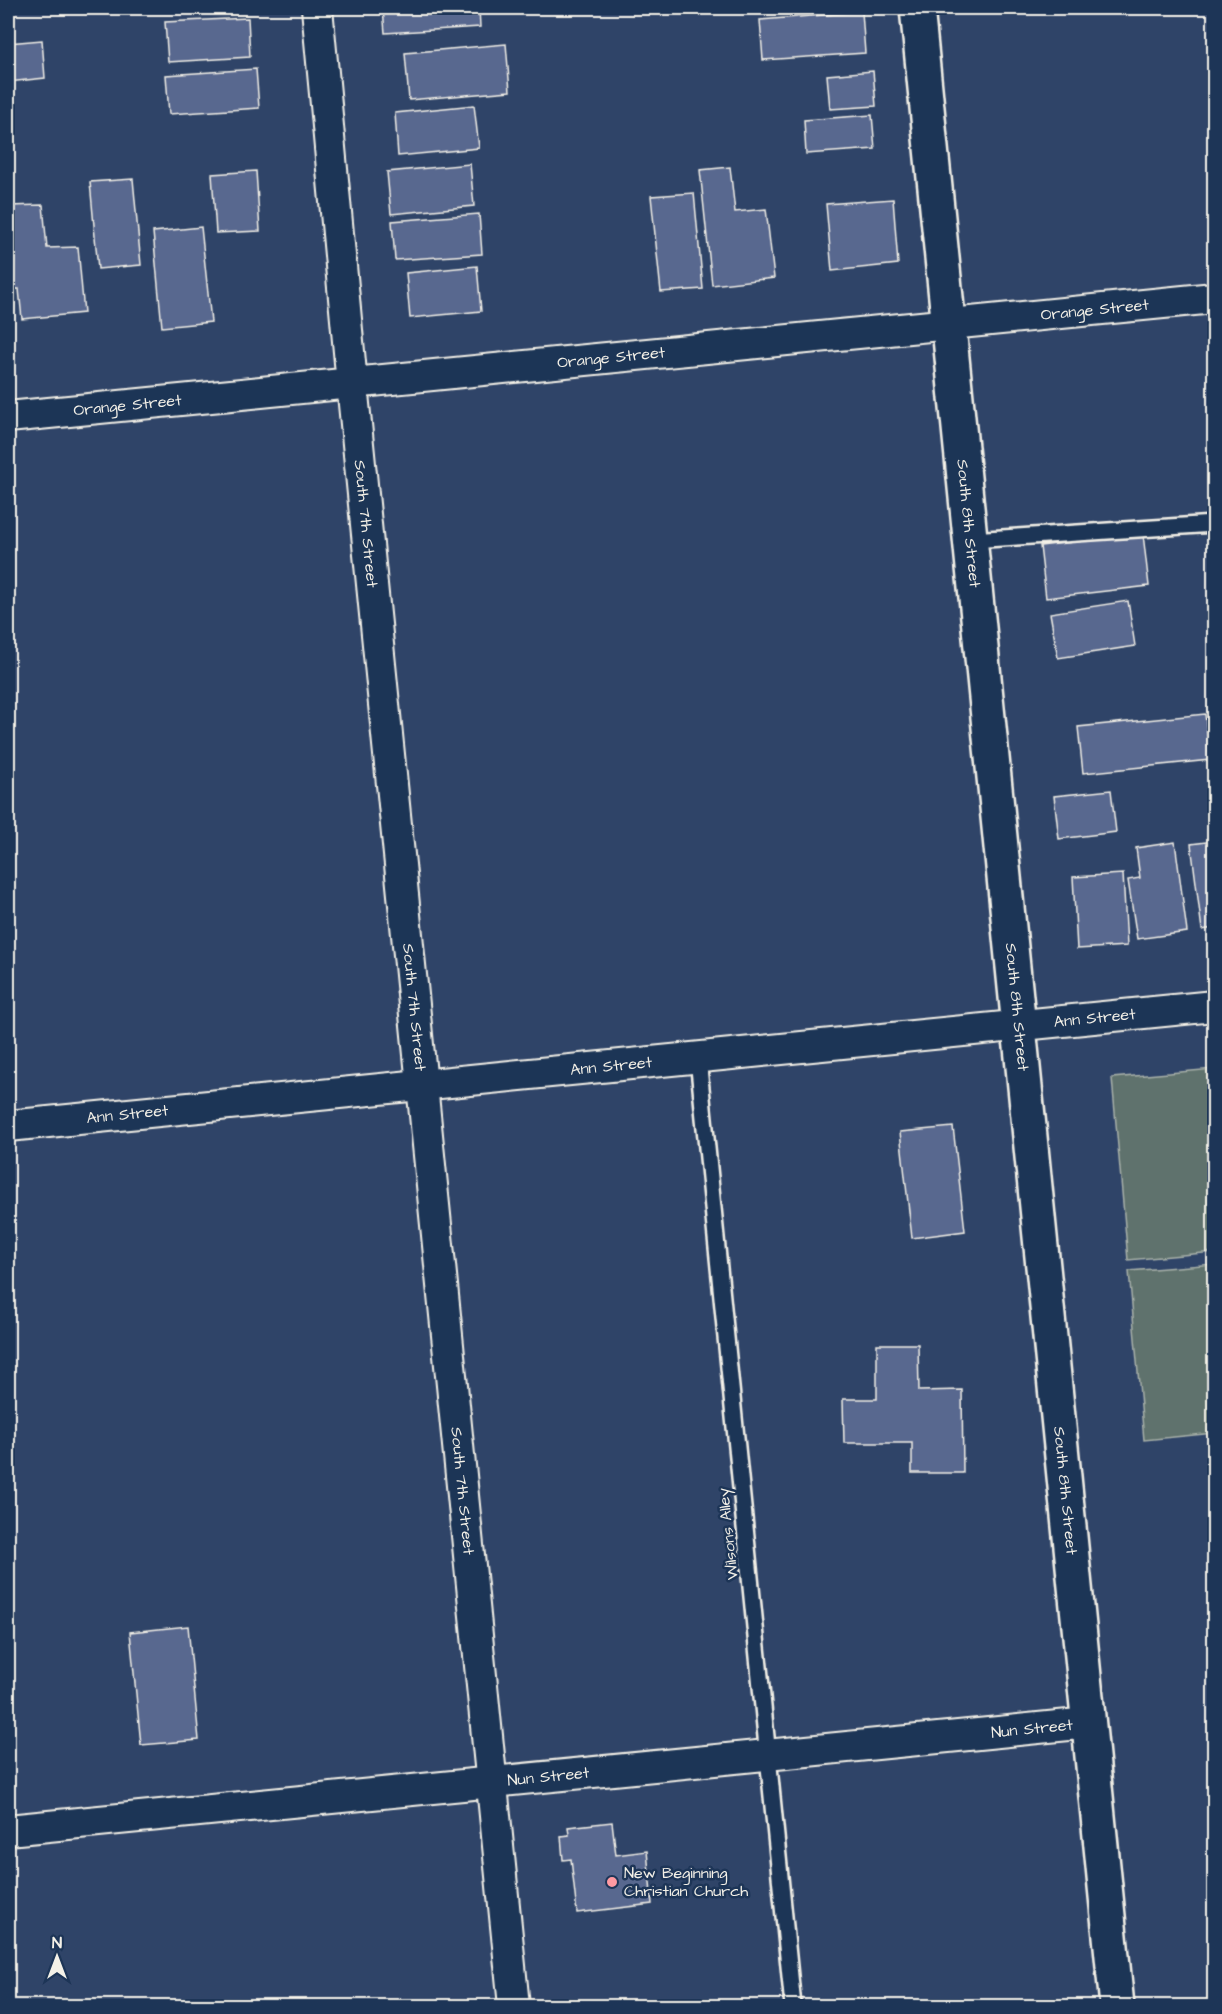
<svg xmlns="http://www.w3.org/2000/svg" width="1222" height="2014" font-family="'Architects Daughter',sans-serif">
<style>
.green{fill:#5f726d;stroke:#aab2aa;stroke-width:1.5}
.building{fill:#58678f;stroke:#f4f1e8;stroke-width:1.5}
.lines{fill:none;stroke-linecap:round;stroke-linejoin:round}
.service-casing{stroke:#f4f1e8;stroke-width:20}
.minor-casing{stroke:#f4f1e8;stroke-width:34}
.tertiary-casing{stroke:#f4f1e8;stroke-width:38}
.service{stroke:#1d3557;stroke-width:15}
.minor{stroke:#1d3557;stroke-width:30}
.tertiary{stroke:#1d3557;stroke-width:33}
.poi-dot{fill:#ff9aa2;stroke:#1d3557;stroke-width:2}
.labels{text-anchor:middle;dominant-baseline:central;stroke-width:5;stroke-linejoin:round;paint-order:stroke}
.street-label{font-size:16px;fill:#f4f1e8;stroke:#1d3557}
.poi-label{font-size:16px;fill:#f4f1e8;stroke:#1d3557;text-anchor:start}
</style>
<rect width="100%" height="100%" fill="#2f4468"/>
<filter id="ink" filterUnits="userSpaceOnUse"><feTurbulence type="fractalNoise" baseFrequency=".0167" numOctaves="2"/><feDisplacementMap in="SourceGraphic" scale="12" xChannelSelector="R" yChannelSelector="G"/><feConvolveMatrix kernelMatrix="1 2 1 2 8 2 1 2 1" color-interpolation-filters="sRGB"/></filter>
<g filter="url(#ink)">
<path class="green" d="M1214,1069v183l-86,8 -16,-182z
M1214,1264v169l-70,7 -15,-169z"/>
<path class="building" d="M383,8h96l1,19 -95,6z
M769,8h40l-40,3z
M862,12l3,41 -102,7 -3,-40z
M248,18l2,39 -82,5 -3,-40z
M42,40l3,38 -37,4v-39z
M506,44l4,47 -101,9 -4,-47z
M256,69l3,39 -90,6 -3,-39z
M873,71l3,35 -46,3 -3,-34z
M474,105l5,43 -81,8 -3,-43z
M872,115l3,34 -69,5 -2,-34z
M470,164l4,42 -83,8 -4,-42z
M730,167l5,45 31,-3 8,69 -62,7 -12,-115z
M256,171l4,60 -44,2 -4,-59z
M133,179l8,86 -43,4 -8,-87z
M694,193l9,96 -42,3 -10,-96z
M893,199l5,65 -66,7 -6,-67z
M43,205l4,43 31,-1 6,66 -62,6 -3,-30h-11v-83z
M479,214l3,40 -87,6 -3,-39z
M201,227l10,95 -49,5 -9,-95z
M477,266l4,45 -71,7 -4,-45z
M1143,534l6,52 -103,12 -6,-52z
M1128,601l7,45 -77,12 -8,-45z
M1205,714l5,46 -127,13 -5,-46z
M1111,790l5,42 -57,7 -5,-43z
M1214,841v87l-12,2 -11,-86z
M1175,842l12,90 -50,7 -9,-59 12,-2 -4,-30z
M1123,874l4,72 -50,3 -4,-72z
M953,1127l12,104 -53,7 -12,-106z
M877,1344h41l1,47 43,-1 1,83h-51v-30h-68l-1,-44h34z
M188,1626l11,114 -58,5 -11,-113z
M612,1822l4,33 31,-4 5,53 -75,9 -6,-54 -8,1 -2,-24 8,-1 -1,-8z"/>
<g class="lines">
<defs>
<path id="service" d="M971,540l243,-16
M698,1058l95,948"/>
<g id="minor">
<path id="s1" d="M317,8l35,376 162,1622"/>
<path id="s2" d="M8,417l1206,-119"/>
<path id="s3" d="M8,1126l1206,-120"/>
<path id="s4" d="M8,1830l1081,-107"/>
</g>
<g id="tertiary">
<path id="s5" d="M917,8l200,1998"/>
</g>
</defs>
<use href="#service" class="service-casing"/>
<use href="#minor" class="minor-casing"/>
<use href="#tertiary" class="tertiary-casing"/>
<use href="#service" class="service"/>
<use href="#minor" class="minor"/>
<use href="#tertiary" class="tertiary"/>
</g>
</g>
<circle class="poi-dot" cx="612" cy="1882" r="6"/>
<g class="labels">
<g class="street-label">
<text stroke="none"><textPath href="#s2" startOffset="1092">Orange Street</textPath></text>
<text stroke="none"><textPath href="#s2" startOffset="606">Orange Street</textPath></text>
<text stroke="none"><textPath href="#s2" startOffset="120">Orange Street</textPath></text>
<text stroke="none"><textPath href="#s5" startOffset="518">South 8th Street</textPath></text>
<text stroke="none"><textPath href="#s1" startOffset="518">South 7th Street</textPath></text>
<text stroke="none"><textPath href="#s1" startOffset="1004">South 7th Street</textPath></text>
<text stroke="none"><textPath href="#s5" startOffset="1004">South 8th Street</textPath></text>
<text stroke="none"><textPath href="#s3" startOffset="1092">Ann Street</textPath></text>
<text stroke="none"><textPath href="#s3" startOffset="606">Ann Street</textPath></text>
<text stroke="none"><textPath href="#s3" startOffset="120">Ann Street</textPath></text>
<text stroke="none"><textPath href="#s1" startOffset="1490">South 7th Street</textPath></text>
<text stroke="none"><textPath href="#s5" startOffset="1490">South 8th Street</textPath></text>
<text transform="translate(728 1534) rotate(-96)">Wilsons Alley</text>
<text stroke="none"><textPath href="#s4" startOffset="1029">Nun Street</textPath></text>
<text stroke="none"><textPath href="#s4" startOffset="543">Nun Street</textPath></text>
</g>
<g class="poi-label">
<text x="624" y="1873">New Beginning<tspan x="624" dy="18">Christian Church</tspan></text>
</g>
</g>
<rect width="1222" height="2014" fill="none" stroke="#1d3557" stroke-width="30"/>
<rect x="15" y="15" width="1192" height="1984" fill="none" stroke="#f4f1e8" stroke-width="2" filter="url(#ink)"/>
<g transform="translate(57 1957)" stroke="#1d3557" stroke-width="4.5" paint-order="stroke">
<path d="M0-4.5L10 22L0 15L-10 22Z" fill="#f4f1e8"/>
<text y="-9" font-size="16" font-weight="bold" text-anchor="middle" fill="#f4f1e8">N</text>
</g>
</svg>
